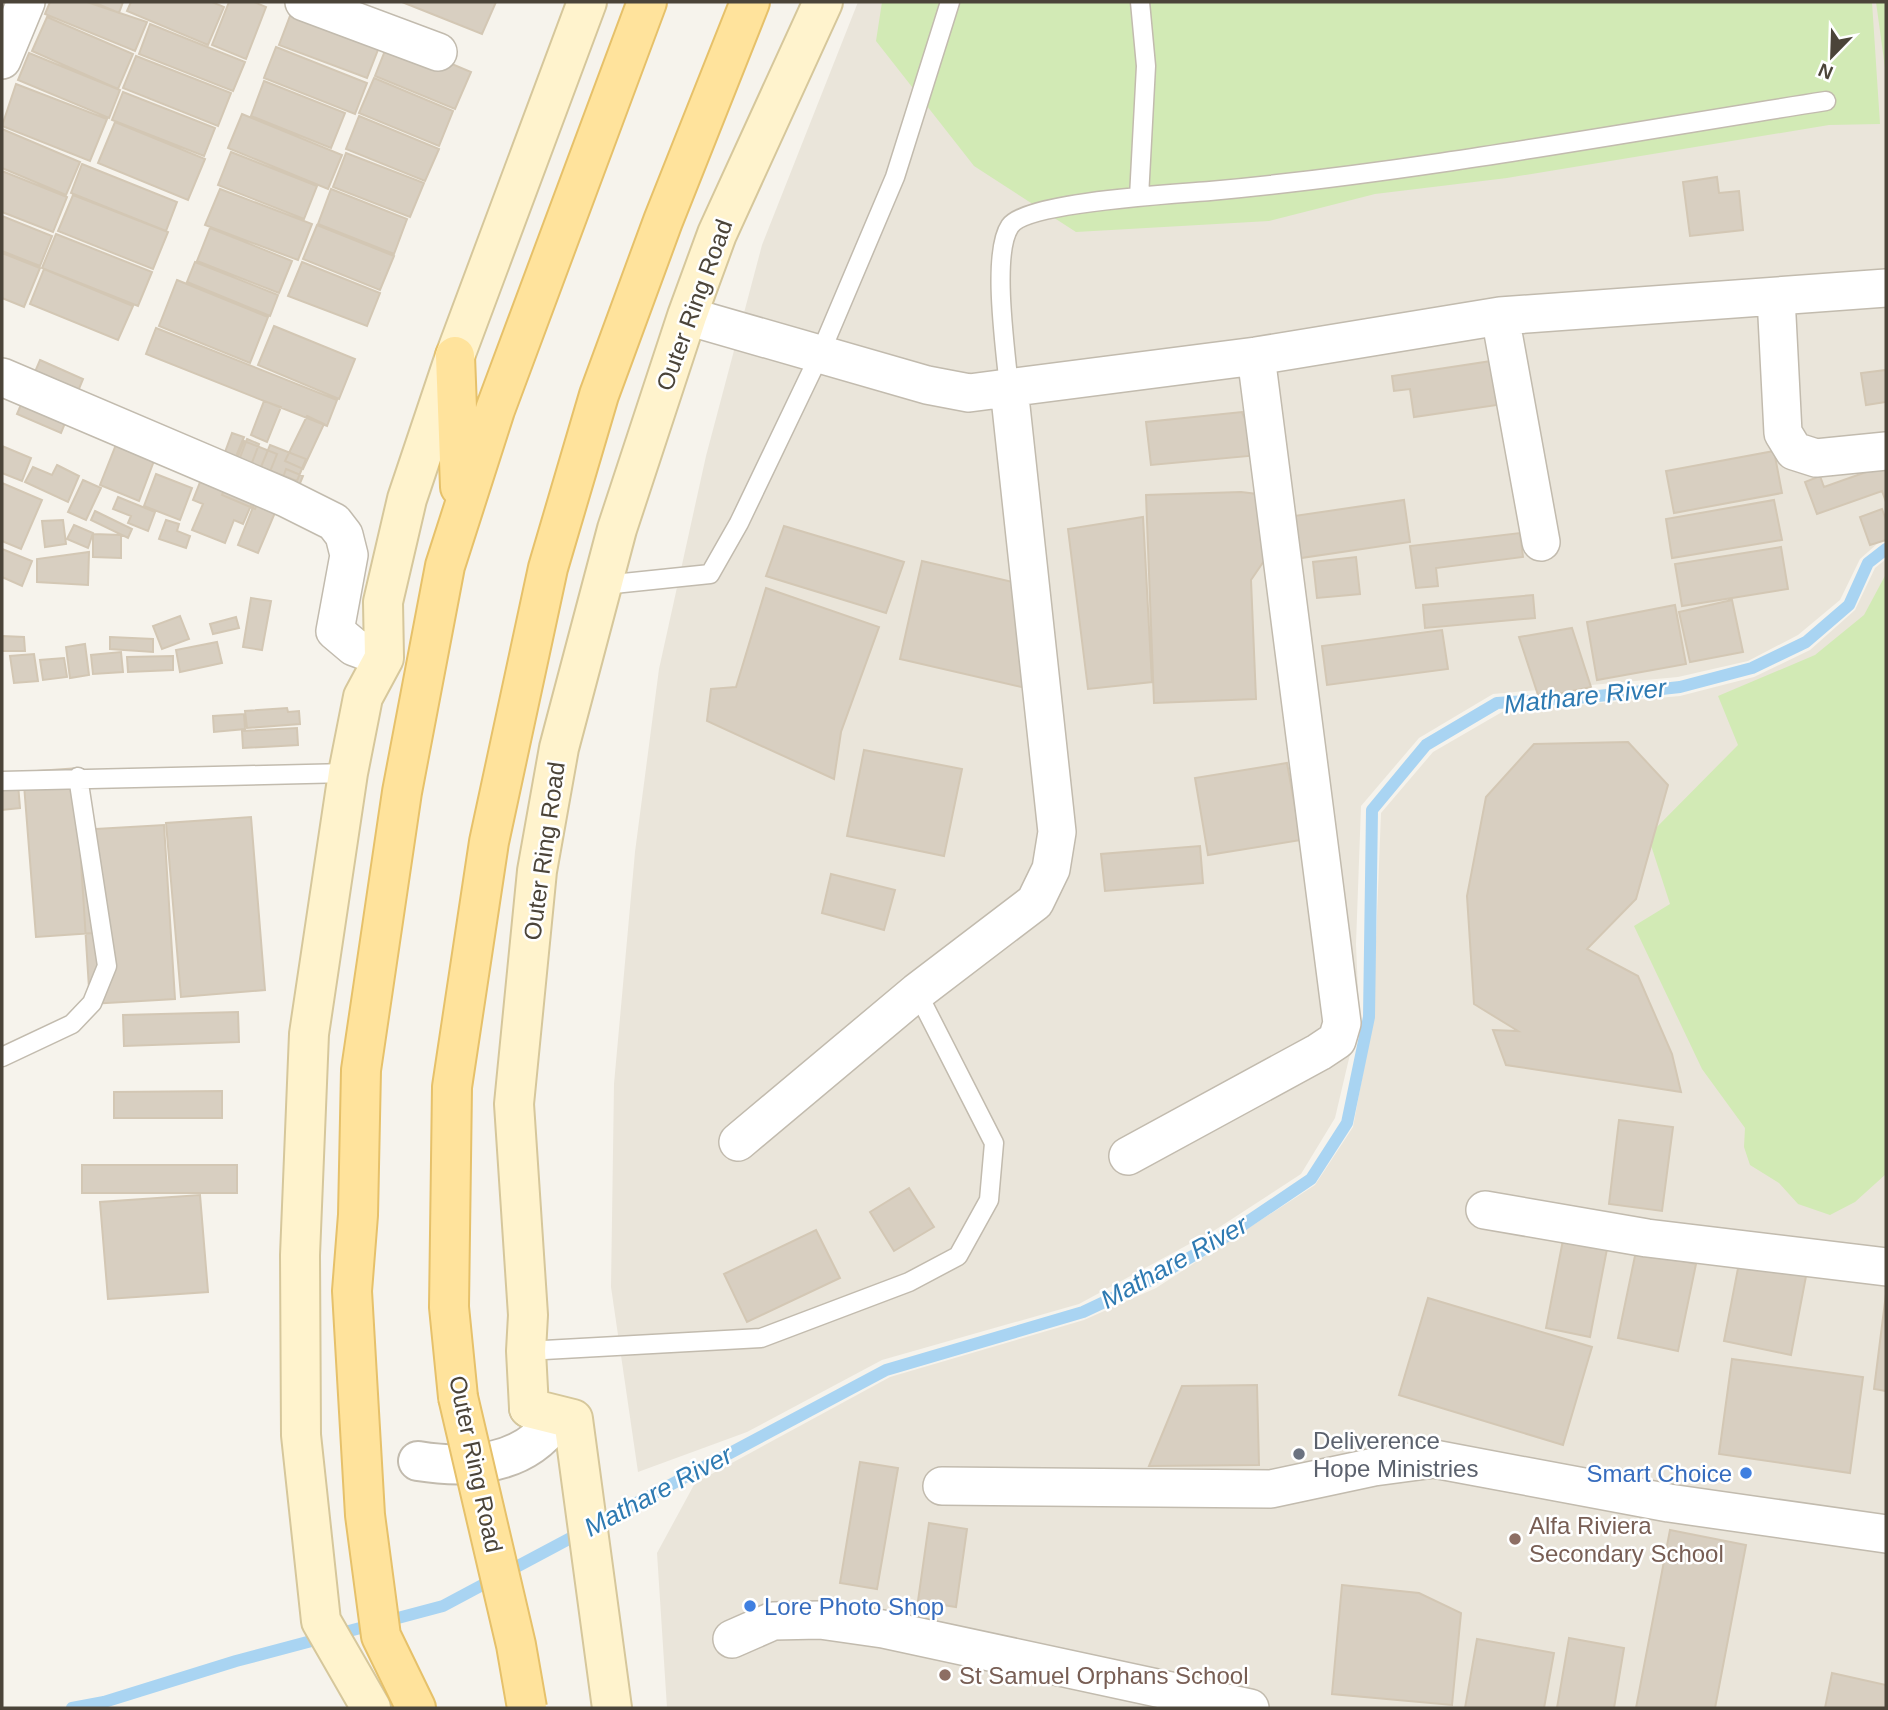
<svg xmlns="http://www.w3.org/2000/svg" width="1888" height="1710" font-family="Arial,sans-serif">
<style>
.residential{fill:#eae5da}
.green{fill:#d2eab5}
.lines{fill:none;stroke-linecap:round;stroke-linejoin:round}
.stream{stroke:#a9d4f2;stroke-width:12}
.building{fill:#d8cfc1;stroke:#d3c7b4;stroke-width:2}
.service-casing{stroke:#c2bbae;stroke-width:21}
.minor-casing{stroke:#c2bbae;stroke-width:40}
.tertiary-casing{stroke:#c2bbae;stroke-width:42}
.secondary-casing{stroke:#d6c79b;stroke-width:42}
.primary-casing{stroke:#e6c16a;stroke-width:42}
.service{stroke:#fff;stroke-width:18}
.minor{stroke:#fff;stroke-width:37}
.tertiary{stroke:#fff;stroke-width:38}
.secondary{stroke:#fff3cd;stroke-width:38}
.primary{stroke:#ffe39c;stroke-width:38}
.primary-bridge-casing{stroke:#e6c16a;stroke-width:42;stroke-linecap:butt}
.primary-bridge{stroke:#ffe39c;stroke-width:38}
.worship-dot{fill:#6b7280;stroke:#fff;stroke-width:2.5}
.shop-dot{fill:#3f7fe0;stroke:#fff;stroke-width:2.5}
.education-dot{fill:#8d6e63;stroke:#fff;stroke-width:2.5}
.labels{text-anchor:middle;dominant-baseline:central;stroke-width:5;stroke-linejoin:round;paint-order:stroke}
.street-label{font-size:24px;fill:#4b4439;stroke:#fff}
.worship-label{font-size:24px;fill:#5b616d;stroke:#fff;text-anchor:start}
.shop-label{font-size:24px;fill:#366cbe;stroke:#fff;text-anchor:end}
.education-label{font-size:24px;fill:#785e54;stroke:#fff;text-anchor:start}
.water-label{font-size:26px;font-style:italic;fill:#2e7ab2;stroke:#fff}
</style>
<rect width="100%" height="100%" fill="#f6f3ec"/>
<path class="residential" d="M858,2h1028v534l-26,23 -20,41 -42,35 -50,26 -70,16 -185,17 -74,44 -58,68 -5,138 3,72 -24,102 -34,56 -86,56 -136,74 -197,56 -135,72 -109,40 -27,-185 3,-203 21,-232 24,-183 47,-213 56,-211z
M1886,559v1149h-1219l-10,-155 38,-70 195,-106 194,-57 72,-32 159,-103 38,-58 20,-108 8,-206 52,-61 69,-40 178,-16 74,-19 56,-27 45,-40 20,-42z"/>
<path class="green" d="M882,2h990l8,122 -51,1 -322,53 -132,16 -106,27 -193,11 -102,-66 -98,-125z
M1876,2h10v73z
M1886,574v600l-31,28 -25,13 -32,-11 -19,-21 -29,-18 -6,-18 1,-19 -43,-59 -68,-143 36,-22 -22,-68 90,-91 -20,-49 97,-41 49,-40z"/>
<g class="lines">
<path class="stream" d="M72,1708l32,-6 132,-41 207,-55 443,-236 197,-58 66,-31 73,-42 89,-60 36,-56 22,-106 3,-207 54,-65 71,-42 92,-6 91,-10 72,-19 54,-26 43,-37 19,-42 18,-14"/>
</g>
<path class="building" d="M50,2h37l60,20 -12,29 -90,-37z
M93,2h30l-4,11z
M131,2h81l12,5 -16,38 -81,-34z
M229,2h25l12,5 -20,52 -34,-14z
M402,2h94l-14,32z
M293,8l88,34 -14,36 -88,-33z
M47,17l86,37 -15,35 -86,-38z
M150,24l95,38 -12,29 -94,-37z
M390,38l81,34 -16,37 -80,-33z
M276,47l91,36 -12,31 -91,-36z
M29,53l91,37 -11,28 -91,-38z
M136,56l95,37 -13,33 -95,-38z
M374,78l79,33 -14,35 -80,-33z
M264,81l81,32 -14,35 -80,-32z
M16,84l91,35 -17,42 -88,-35z
M123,92l92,36 -11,28 -92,-36z
M242,114l100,41 -14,34 -100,-41z
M359,116l80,33 -14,32 -79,-32z
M115,122l90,37 -17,41 -90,-37z
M2,129l78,33 -14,33 -64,-27z
M231,152l86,34 -13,33 -86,-34z
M346,153l78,30 -14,34 -77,-30z
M82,164l95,38 -11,29 -95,-38z
M2,171l65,26 -14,35 -51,-20z
M1717,177l2,16 20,-2 4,39 -53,6 -7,-54z
M220,189l92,35 -14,36 -93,-35z
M331,189l76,30 -13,35 -76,-30z
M73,195l95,37 -15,37 -95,-38z
M2,216l50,20 -12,30 -38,-15z
M317,225l77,31 -14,34 -77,-31z
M210,228l82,33 -13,32 -82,-32z
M56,234l96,38 -14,34 -96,-38z
M2,253l38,15 -16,39 -22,-9z
M195,262l83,33 -8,21 -83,-34z
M302,262l78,31 -13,33 -79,-30z
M44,269l89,37 -15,34 -88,-36z
M177,280l91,37 -18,46 -91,-37z
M274,326l81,33 -16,40 -81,-34z
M156,328l181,72 -10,26 -181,-72z
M40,360l43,19 -22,54 -44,-19z
M1498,360l6,44 -90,13 -4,-28 -16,2 -2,-15z
M1886,370v32l-20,3 -5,-32z
M264,401l17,6 -14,35 -16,-7z
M1242,412l18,43 -109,10 -5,-43z
M307,416l17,8 -21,45 -18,-8z
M123,427l38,15 -22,59 -39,-16z
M232,433l12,4 -9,22 -11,-4z
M247,439l12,5 -9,24 -12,-5z
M244,441l33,13 -22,55 -33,-14z
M270,445l36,14 -9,22 -36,-14z
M2,446l29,12 -9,23 -20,-8z
M1774,451l8,42 -108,20 -8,-42z
M57,465l22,11 -11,26 -43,-20 8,-15 19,8z
M1886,465v37l-4,-11 -65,23 -12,-32 15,-6 4,11z
M206,467l52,22 -15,35 -9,-4 -9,23 -33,-13 11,-26 -10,-4z
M286,469l17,7 -7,17 -16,-7z
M156,474l36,14 -12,32 -36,-14z
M83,480l18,8 -15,32 -18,-8z
M2,483l40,17 -21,49 -19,-8z
M261,487l21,9 -24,57 -20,-8z
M1241,492l16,2 11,61 -17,25 5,119 -102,4 -8,-208z
M118,497l37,15 -7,19 -20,-8 3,-7 -18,-7z
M1404,500l6,42 -109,16 -7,-42z
M1774,500l8,40 -110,18 -6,-39z
M1882,509l4,11v20l-16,5 -10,-28z
M95,511l37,18 -4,9 -37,-18z
M1143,517l9,165 -64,7 -20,-160z
M63,520l3,24 -21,3 -3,-26z
M166,520l13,4 -2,7 13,5 -4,12 -27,-9z
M74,525l19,8 -5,15 -21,-9z
M784,526l120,36 -18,51 -120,-37z
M1520,533l3,24 -87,11 2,18 -22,2 -6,-42z
M93,534l28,1v23l-28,-1z
M1781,547l7,42 -106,17 -7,-42z
M2,549l30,12 -10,25 -20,-9z
M89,552l-1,33 -51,-3v-23z
M1356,557l4,37 -43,4 -4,-36z
M922,561l99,23 13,106 -134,-31z
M766,588l113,39 -38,105 -7,47 -127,-58 4,-32 25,-2z
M1533,595l2,23 -110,10 -2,-23z
M251,598l20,3 -9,49 -19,-3z
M1732,600l11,52 -53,10 -11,-50z
M1675,605l11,59 -89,16 -10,-58z
M180,616l9,23 -27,10 -9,-23z
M236,617l3,11 -26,6 -3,-10z
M1572,628l19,59 -52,11 -20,-61z
M1442,630l6,39 -121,16 -5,-39z
M2,636l22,1 1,14h-23z
M110,637l43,2v13l-43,-3z
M217,642l5,21 -42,9 -4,-22z
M85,644l4,31 -19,3 -4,-31z
M121,652l2,20 -30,2 -2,-19z
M34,654l4,27 -24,2 -4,-27z
M173,656v14l-45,2 -1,-15z
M64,658l3,19 -24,3 -3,-20z
M287,708l1,4 11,-1 1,13 -53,4 -2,-17z
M244,714l1,15 -31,3 -1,-16z
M297,728l1,17 -55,3 -1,-17z
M1628,742l40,43 -32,114 -49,50 51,27 34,78 9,38 -175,-27 -13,-35 25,1 -44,-27 -7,-108 19,-99 48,-53z
M864,750l98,19 -18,87 -97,-20z
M1287,763l14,77 -93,15 -13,-77z
M79,768l14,165 -57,4 -13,-165z
M17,772l3,36 -18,2v-37z
M251,817l14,173 -84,7 -15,-174z
M164,825l11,174 -85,5 -11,-174z
M1200,846l3,37 -98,8 -4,-37z
M831,874l64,16 -11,40 -62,-17z
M238,1012l1,30 -115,4 -1,-31z
M222,1091v27h-108v-26z
M1619,1120l54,7 -11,84 -53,-7z
M82,1165h155v28h-155z
M909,1188l25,39 -40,24 -24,-39z
M200,1195l8,97 -100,7 -8,-97z
M816,1230l24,48 -93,44 -23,-48z
M1563,1240l44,9 -17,88 -44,-9z
M1636,1251l60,13 -18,87 -60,-13z
M1740,1258l67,13 -16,84 -67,-14z
M1886,1294v97l-12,-2z
M1428,1298l164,49 -29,98 -164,-50z
M1732,1359l131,18 -13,96 -131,-19z
M1257,1385l2,80 -110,1 33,-80z
M860,1462l38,6 -21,121 -37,-6z
M929,1523l38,6 -11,78 -38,-6z
M1670,1530l76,15 -31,163h-79z
M1342,1585l77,8 42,20 -9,92 -120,-11z
M1569,1638l55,10 -10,60h-57z
M1477,1639l77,14 -10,55h-79z
M1832,1673l54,12v23h-61z"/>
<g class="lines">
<defs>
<path id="service" d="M1139,197l7,-131 -6,-64
M1009,388c-3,-36 -18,-134 1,-162 17,-24 165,-32 200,-35 206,-19 412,-58 616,-90
M604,585l106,-11 29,-51 81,-169 75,-177 55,-175
M2,781l346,-8
M2,1057l70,-33 20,-21 15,-37 -29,-189
M526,1351l235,-13 148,-56 49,-26 31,-56 5,-57 -77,-151"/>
<path id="minor" d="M304,2l134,50
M2,60l24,-58
M1776,297l7,136 11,18 22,7 70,-7
M687,316l240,69 42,8 287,-37 244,-40 386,-28
M1500,316l41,226
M2,377l284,121 48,24 10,13 5,20 -14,76 19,16 30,11
M738,1142l179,-150 118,-90 16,-33 6,-37 -48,-444
M1128,1156l191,-104 18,-12 5,-17 -86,-667
M1485,1210l162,28 239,29
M942,1486l329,3 103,-22 60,-8 235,44 217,31
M732,1639l41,-18 47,-1 63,9 367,79"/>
<path id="tertiary" d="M418,1461c50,8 104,5 136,-39l-25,-14"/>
<path id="secondary" d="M371,1708l-50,-87 -20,-186 -1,-180 9,-221 39,-261 15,-76 21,-39 -1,-56 24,-103 48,-143 132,-354
M612,1708l-39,-289 -44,-11 -3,-57 2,-36 -14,-211 23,-233 22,-123 58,-219 70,-213 30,-82 106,-232"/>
<path id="primary" d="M455,356l5,131
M458,1397l-9,-90 3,-220 37,-245 59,-274 51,-173 64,-174 87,-219
M416,1708l-35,-72 -16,-121 -13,-224 6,-76 3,-145 41,-278 43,-226 50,-156 152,-408"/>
</defs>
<use href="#service" class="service-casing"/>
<use href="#minor" class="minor-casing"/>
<use href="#tertiary" class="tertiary-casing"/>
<use href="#secondary" class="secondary-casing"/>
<use href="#primary" class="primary-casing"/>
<use href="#service" class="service"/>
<use href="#minor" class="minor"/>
<use href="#tertiary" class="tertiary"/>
<use href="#secondary" class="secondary"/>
<use href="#primary" class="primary"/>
<defs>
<path id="primary-bridge" d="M458,1397l58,248 11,63"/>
</defs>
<use href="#primary-bridge" class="primary-bridge-casing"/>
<use href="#primary-bridge" class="primary-bridge"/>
</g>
<circle class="worship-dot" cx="1299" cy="1454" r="7"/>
<g class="shop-dot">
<circle cx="1746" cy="1473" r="7"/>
<circle cx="750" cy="1606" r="7"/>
</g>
<g class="education-dot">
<circle cx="1515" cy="1539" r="7"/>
<circle cx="945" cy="1675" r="7"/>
</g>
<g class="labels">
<g class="street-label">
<text transform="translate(694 305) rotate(-70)">Outer Ring Road</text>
<text transform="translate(544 851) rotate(-82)">Outer Ring Road</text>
<text transform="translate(476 1464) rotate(78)">Outer Ring Road</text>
</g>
<g class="worship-label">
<text x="1313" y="1440">Deliverence<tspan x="1313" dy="28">Hope Ministries</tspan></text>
</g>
<g class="shop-label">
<text x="1732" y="1473">Smart Choice</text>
<text x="764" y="1606" text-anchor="start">Lore Photo Shop</text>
</g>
<g class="education-label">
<text x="1529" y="1525">Alfa Riviera<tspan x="1529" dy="28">Secondary School</tspan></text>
<text x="959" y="1675">St Samuel Orphans School</text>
</g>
<g class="water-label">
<text transform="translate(1585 696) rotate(-6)">Mathare River</text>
<text transform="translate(1174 1262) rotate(-29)">Mathare River</text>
<text transform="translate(658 1491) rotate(-28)">Mathare River</text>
</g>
</g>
<rect width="1888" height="1710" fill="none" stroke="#4b4439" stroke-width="7"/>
<g transform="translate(1832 56) rotate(203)" stroke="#ffffff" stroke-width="5" paint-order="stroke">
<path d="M0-5L12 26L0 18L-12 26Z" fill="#4b4439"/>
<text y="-10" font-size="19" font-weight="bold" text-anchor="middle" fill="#4b4439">N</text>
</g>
</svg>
